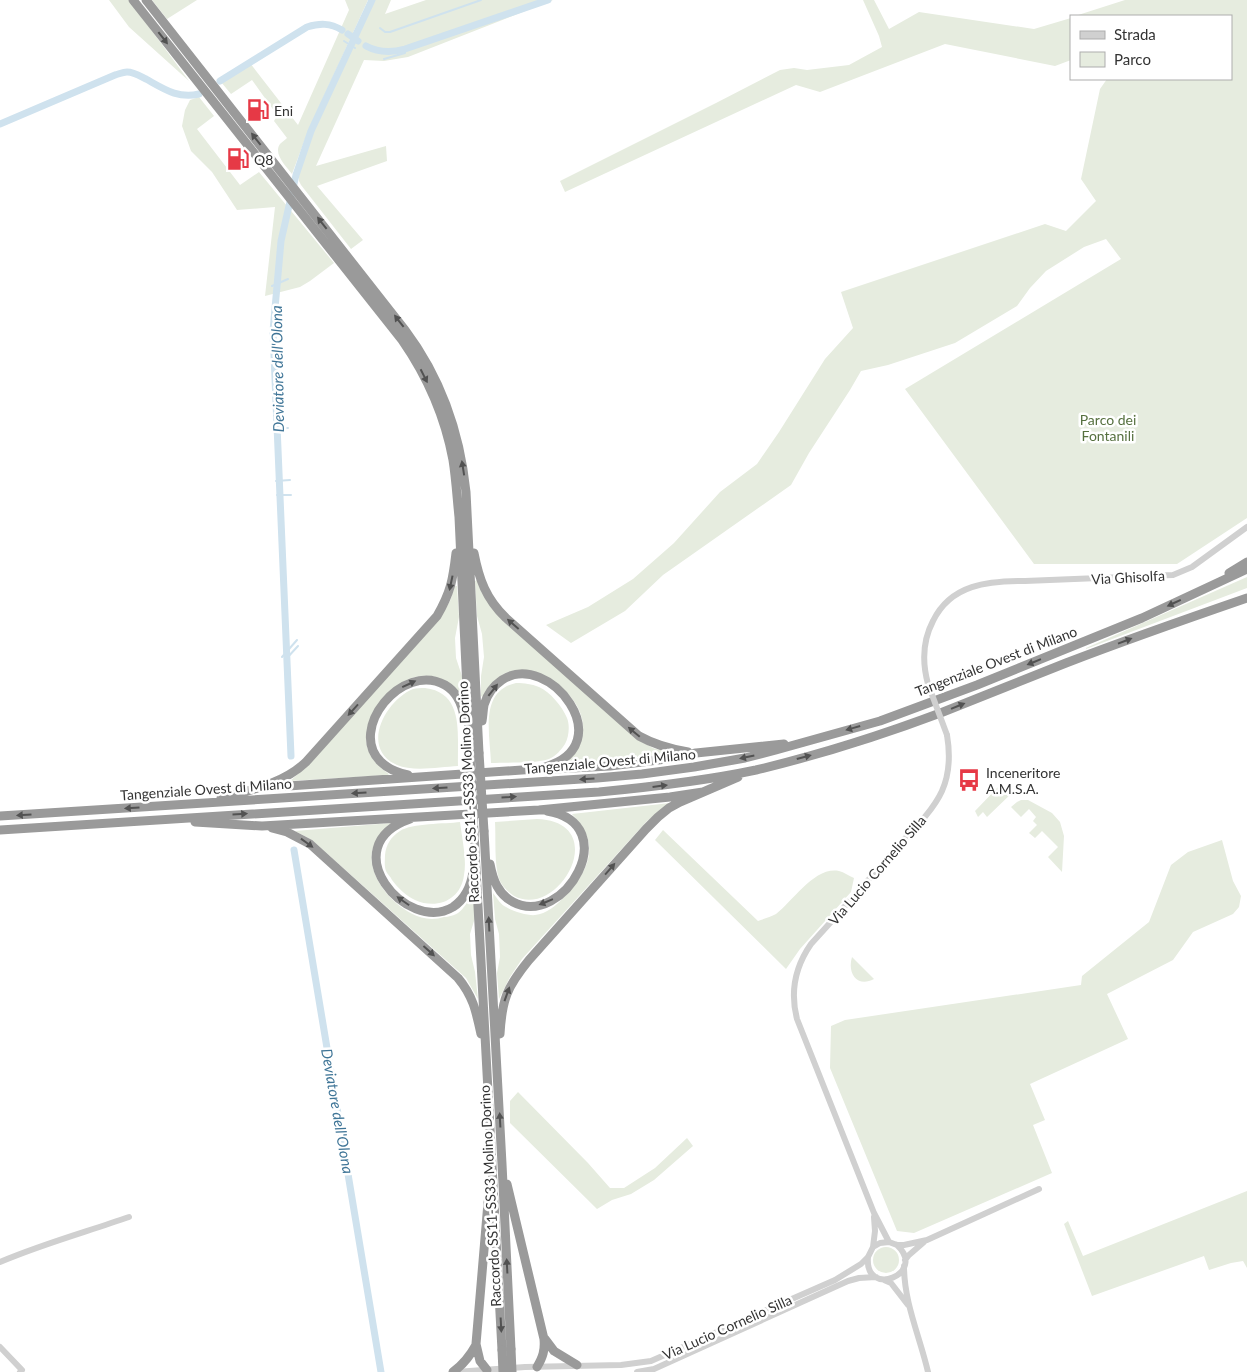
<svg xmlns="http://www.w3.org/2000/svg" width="1247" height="1372" font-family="Lato,sans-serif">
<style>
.green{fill:#e6ecdf}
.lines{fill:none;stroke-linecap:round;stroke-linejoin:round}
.stream{stroke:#cfe2ee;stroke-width:2}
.canal{stroke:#cfe2ee;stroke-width:7}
.minor{stroke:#d0d0d0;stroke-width:6}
.highway{stroke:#9a9a9a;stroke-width:9}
.minor-bridge{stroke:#d0d0d0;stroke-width:6}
.highway-bridge{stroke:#9a9a9a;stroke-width:9}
.oneway{fill:#525252}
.labels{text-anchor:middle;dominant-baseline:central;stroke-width:5;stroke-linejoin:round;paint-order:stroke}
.poi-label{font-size:14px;fill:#333;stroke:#fff;text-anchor:start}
.park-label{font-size:14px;fill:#56703f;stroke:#fff}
.street-label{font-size:14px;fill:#333;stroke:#fff}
.water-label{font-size:15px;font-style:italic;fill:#3f7597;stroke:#fff}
</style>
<rect width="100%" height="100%" fill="#fff"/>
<path class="green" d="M109,0h20l60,81 -60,-54z
M152,0h45l-30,19z
M345,0h23l-60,131 -16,43c-6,-8 -19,-20 -12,-30 2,-2 5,-4 7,-6l-13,-17 3,-6 -25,-35 -21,14 -10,-12 29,-19 48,62 51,-115z
M374,0h17l-6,14 41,-14h127l-145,57 -24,4 -20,-1 -48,106 70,-20 1,15 -70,25 46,54 -12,9 -50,-64 -2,-4v-8l15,-42z
M863,0h11l15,29 30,-17 115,17 37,-11v42l-16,6 -110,-22 -125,48 -24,-7 -231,107 -5,-11 156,-78 64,-33 14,-2 13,2 42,-5 33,-18 -3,-11z
M1125,0h122v518l-70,46h-143l-129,-175 216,-130 -15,-20 -22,8 -38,24 -16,17 -13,18 -62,37 -67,22 -27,6 -11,19 -41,63 -18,32 -128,90 -38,36 -54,32 -25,-18 42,-18 45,-28 41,-36 46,-51 37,-28 22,-32 46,-73 28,-31 -12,-36 204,-68 21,7 30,-30 -15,-22 19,-90 7,-10h124v-63h-156z
M199,97l15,19 -17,13 43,56 19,-13 75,91 -24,18 -10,6 -35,9 10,-89 -38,3 -25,-38 -21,-21 -9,-25 3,-16 5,-10z
M1247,577v11l-161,61v-1z
M477,580l5,13 157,147 14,8 10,3 1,4 -100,9c25,-20 25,-49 3,-71 -4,-3 -9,-6 -13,-9 -27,-20 -54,-20 -71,13l-2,-1v-20l3,-19 -2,-23 -5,-18 -2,-35z
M455,586h2l2,31 -4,21 1,20 6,18 1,21h-2c-5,-5 -11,-12 -17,-16 -16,-10 -37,-5 -50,8 -5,4 -8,11 -11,16 -5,7 -12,15 -15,23 -7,19 6,36 21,46l-1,1 -98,6 16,-14 134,-149 10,-17z
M516,683c9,0 15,1 23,4 11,5 23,19 28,31 3,7 2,19 -2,26 -4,6 -9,12 -16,15 -15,5 -42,3 -58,4 -1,-29 -12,-72 25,-80z
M425,688c40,5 32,47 33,78 -18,1 -45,6 -61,-1 -38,-17 -11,-65 16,-76 3,-1 8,-1 12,-1z
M999,786l18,6 -2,3 -2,-3 -26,25 -4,-5 -5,5 -3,-6z
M1021,800h7l24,13 8,9 4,14 -2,36 -14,-15 10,-10 -16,-16 -7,7 -6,-5 8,-8 -4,-4 3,-4 -7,-8 -8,8 -10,-10 6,-5z
M670,803l-23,18 -125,138 -12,18 -11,22 -2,-26 3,-16 -1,-23 -4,-15 -2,-26c4,5 8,12 13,14 6,4 23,9 29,8 11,-1 22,-10 29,-18 26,-27 37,-53 8,-83z
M537,819c76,3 22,101 -23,77 -6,-4 -12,-10 -15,-17 -5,-16 -3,-40 -4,-57z
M460,822c2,16 7,38 4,53 -3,25 -27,35 -49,25 -9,-4 -17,-12 -23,-20 -1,-3 -5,-6 -6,-9 -2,-5 -1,-11 -1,-16 1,-11 6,-18 15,-24 12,-8 45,-7 60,-9z
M391,823c-8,9 -17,17 -19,29 -5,29 31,67 60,67 4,0 8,-1 12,-2 4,0 11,-2 14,-4 6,-4 10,-13 15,-18l5,13 -8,26 1,21 4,17 3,27 -12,-21 -154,-138 -17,-9z
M663,830l95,91c5,-2 13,-4 18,-7 17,-13 39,-48 63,-43 5,1 10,5 15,7l-3,14 -51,57 -14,20 -131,-129z
M1222,840l11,41 8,15 -2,11 -6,7 -40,18 -20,28 -66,34 21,45 -98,45 15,36 -12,5 19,48 -138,60 -17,-2 -67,-163 1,-42 14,-6 236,-35 1,-9 67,-54 22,-57 17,-13z
M852,957l22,22c-17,9 -27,-6 -22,-22z
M518,1092l70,71 22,25h14l31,-20 32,-30 6,8 -39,34 -23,14 -19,6 -15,9 -87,-86v-22z
M1247,1191v77l-4,-7 -12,2 -22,7 -5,-14 -112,40 -28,-72 4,-3 15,35z
M873 1260a13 13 0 1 1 26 0a13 13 0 1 1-26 0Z"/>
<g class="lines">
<path class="stream" d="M380,28l5,4h5l91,-32
M344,41l11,7
M384,59l21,-6v-4
M272,286l16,-7
M272,429l16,-1
M276,481l14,-1
M277,495h14
M282,657l15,-17
M286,659l12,-13"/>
<path class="canal" d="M348,34l10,7
M366,46c13,7 25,7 39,3l143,-49
M220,81l87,-54c13,-4 23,-4 35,3
M0,124l115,-49c4,-1 8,-3 12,-3 7,0 13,4 19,7 18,10 32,20 53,15
M291,756l-18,-425 8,-90 15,-66 15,-44 61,-131
M294,850l87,522"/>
<path class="minor" d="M928,684c-6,-22 -6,-42 5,-63 18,-37 55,-40 92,-40l148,-6 19,-8 55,-40
M889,1242l-15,-29 -77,-194c-7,-27 -2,-52 14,-75 29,-32 58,-64 86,-97 15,-16 36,-36 45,-56 8,-18 8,-38 5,-56
M873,1247l2,-16 -1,-14
M868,1257c-4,42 60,17 29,-12
M905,1260l4,-5 15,-13
M0,1262c42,-18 86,-30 129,-45
M904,1266c0,37 16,71 24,106
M884,1280l7,3 17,22
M0,1347l22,23 -2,2
M456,1372l69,-5 96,-2 30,-4 184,-81 26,-16 7,-7 5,-10 7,-4 9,-1 8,3h7l23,-5 112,-51
M637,1372l17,-3 194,-88 11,-3 17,-1"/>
<path class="highway" d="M133,0l269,340c25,36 43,77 51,120 3,19 4,38 6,57l11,237
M146,0l259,330c36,48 55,103 61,162l13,261
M474,553c5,26 12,46 32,65l133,118c16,9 31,13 49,16
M1229,573l18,-11
M482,721c1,-5 1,-11 2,-16 3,-10 9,-19 18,-25 47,-31 120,65 43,87
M408,775c-9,-2 -20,-6 -27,-13 -34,-32 21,-101 64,-77 12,7 17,19 19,32
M259,788l277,-19h17l57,-3 64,-8 22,-5 88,-9
M221,798c30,-8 62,-14 85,-36l131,-146c14,-24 16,-37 19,-63
M0,816l597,-38 45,-4 52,-7 51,-9 31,-8 104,-29 97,-36 165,-67 105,-49
M410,819c-78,27 -3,116 43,88 12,-8 18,-21 20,-35
M195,822l67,4 277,-16 131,-13 33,-5
M272,828l15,4 23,12 148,134c15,18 18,33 23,56
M0,830l599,-38c52,-5 105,-11 157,-22 63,-15 126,-35 187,-58 41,-16 82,-33 123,-49 60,-23 120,-44 181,-65
M484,831l18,333 9,185
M474,832l28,518
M490,864c3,16 8,30 23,38 51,27 112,-78 34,-91
M500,1034c2,-35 7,-47 29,-74l117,-131 12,-12 11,-9 11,-6 58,-25
M507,1184l37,155c1,11 -1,18 -7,28
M545,1339l9,12 23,14
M487,1370l-7,-9 -4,-17 13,-153
M453,1372c11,-8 17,-16 23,-27"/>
<path class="minor-bridge" d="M928,684l19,51"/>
<path class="highway-bridge" d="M479,753l5,78
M470,754l4,78
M511,1349l1,23
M502,1350l1,22"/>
</g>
<defs><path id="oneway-solid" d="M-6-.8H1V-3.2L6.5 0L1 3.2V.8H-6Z" transform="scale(1.25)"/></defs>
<g class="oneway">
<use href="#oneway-solid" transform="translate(163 38) rotate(52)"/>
<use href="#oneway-solid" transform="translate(256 139) rotate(-128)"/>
<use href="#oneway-solid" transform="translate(322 223) rotate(-128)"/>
<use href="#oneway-solid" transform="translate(399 321) rotate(-128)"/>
<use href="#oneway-solid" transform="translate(424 376) rotate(63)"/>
<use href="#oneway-solid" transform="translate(463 468) rotate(-99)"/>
<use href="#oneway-solid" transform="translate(451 583) rotate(102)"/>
<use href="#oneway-solid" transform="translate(1174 603) rotate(155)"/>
<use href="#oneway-solid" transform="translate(513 624) rotate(-139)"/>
<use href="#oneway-solid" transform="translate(1125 641) rotate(-21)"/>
<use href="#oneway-solid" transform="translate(1034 662) rotate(158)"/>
<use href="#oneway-solid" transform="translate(409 684) rotate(-25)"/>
<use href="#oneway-solid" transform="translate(493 690) rotate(-52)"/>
<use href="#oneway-solid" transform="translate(958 706) rotate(-22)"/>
<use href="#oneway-solid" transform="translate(353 710) rotate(132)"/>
<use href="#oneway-solid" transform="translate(853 728) rotate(164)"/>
<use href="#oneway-solid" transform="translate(634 732) rotate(-140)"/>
<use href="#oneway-solid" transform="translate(747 757) rotate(168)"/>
<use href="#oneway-solid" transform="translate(804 757) rotate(-15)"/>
<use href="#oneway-solid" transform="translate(587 779) rotate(176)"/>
<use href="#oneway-solid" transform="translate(660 786) rotate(-7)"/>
<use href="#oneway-solid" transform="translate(440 788) rotate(176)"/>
<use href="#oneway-solid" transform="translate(359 793) rotate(176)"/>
<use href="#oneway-solid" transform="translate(509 797) rotate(-4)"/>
<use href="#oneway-solid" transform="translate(132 808) rotate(176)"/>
<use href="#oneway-solid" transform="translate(240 814) rotate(-4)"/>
<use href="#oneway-solid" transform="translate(24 815) rotate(176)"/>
<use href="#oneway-solid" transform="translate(307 843) rotate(36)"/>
<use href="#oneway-solid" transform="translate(610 869) rotate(-49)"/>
<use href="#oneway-solid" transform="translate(403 901) rotate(-145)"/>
<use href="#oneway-solid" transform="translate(546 902) rotate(158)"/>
<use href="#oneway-solid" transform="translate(489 924) rotate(-93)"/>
<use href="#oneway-solid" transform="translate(429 951) rotate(42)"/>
<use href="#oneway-solid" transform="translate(507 994) rotate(-70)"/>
<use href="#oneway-solid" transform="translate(500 1120) rotate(-93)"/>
<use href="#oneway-solid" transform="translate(507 1266) rotate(-93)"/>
<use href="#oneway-solid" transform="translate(501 1325) rotate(87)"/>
</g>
<defs>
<symbol id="fuel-bare" viewBox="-9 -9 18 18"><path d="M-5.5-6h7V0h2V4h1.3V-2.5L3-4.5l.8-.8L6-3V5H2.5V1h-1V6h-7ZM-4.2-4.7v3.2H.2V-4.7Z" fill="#e63946" stroke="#fff" stroke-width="2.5" paint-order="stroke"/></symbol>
<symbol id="bus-bare" viewBox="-9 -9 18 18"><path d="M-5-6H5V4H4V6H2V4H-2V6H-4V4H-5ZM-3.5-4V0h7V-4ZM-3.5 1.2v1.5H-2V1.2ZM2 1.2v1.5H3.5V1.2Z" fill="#e63946" stroke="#fff" stroke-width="2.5" paint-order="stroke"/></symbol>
</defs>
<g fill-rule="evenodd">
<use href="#fuel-bare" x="242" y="94" width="32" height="32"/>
<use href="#fuel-bare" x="222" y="143" width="32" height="32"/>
<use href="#bus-bare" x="953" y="764" width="32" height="32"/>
</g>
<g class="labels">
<g class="poi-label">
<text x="274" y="110">Eni</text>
<text x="254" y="159">Q8</text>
<text x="986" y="772">Inceneritore<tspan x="986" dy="16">A.M.S.A.</tspan></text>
</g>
<g class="park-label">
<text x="1108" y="419">Parco dei<tspan x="1108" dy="16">Fontanili</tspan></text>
</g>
<g class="street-label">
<text transform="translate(1128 577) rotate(-3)">Via Ghisolfa</text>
<text transform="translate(996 661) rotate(-21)">Tangenziale Ovest di Milano</text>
<text transform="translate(610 761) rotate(-5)">Tangenziale Ovest di Milano</text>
<text transform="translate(206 789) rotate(-4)">Tangenziale Ovest di Milano</text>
<text transform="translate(468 792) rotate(-93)">Raccordo SS11-SS33 Molino Dorino</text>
<text transform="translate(877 870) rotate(-49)">Via Lucio Cornelio Silla</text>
<text transform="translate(490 1196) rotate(-93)">Raccordo SS11-SS33 Molino Dorino</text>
<text transform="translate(727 1327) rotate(-24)">Via Lucio Cornelio Silla</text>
</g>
<g class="water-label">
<text transform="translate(277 369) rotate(-91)">Deviatore dell'Olona</text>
<text transform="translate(338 1111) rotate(80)">Deviatore dell'Olona</text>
</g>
</g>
<rect x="1070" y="15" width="162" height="65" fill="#ffffff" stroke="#adadad"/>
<rect x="1080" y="31" width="25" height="8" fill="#d0d0d0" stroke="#adadad"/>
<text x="1114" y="40" font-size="15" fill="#333333">Strada</text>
<rect x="1080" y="52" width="25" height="15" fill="#e6ecdf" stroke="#adadad"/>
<text x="1114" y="65" font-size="15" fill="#333333">Parco</text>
</svg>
